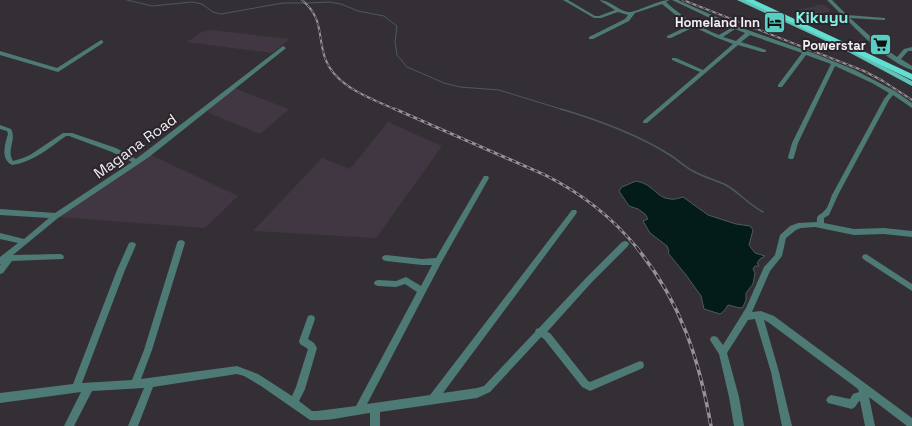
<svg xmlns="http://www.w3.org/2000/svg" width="912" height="426" font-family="'Space Grotesk',sans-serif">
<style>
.built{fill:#403742}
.water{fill:#031c19;stroke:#4b5b5a}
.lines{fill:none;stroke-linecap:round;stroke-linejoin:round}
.stream-far1{stroke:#4b5b5a;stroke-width:1}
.stream{stroke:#4b5b5a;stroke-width:1.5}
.minor{fill:#4d7a74;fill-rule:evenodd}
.major{fill:#5ec2b7;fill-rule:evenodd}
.highway{fill:#62dfd1;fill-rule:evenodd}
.rail-far2-casing{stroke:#969196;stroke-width:2}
.rail-far1-casing{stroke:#969196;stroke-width:3}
.rail-casing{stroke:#969196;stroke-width:3.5}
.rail-far2{stroke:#2a252b;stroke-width:1;stroke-dasharray:3.5;stroke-linecap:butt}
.rail-far1{stroke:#2a252b;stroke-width:1.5;stroke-dasharray:4;stroke-linecap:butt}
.rail{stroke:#2a252b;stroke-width:2;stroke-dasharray:5.5;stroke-linecap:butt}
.labels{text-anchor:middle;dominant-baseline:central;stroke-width:4;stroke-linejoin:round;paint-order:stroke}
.far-poi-label{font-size:13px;font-weight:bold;fill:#f2eef2;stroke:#2a252b;text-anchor:end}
.street-label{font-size:15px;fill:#f2eef2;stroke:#2a252b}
.far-district-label{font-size:16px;font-weight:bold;fill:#88f1e5;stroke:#2a252b}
</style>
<rect width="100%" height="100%" fill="#342f35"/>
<path class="built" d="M815,4l9,1 6,4 -1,3 -20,3 -13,-5 21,-4z
M211,30l79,9 -18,14 -85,-11 15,-10z
M234,88l55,21 -29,25 -51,-21 -1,-5z
M388,122l54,24 -66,92 -123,-7 69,-73 28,11z
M151,155l87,41 -33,32 -148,-11z"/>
<path class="water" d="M636,181c18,3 20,17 34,18 4,1 9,-1 13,-2l25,18 28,9 14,2 3,4 -4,15 6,8 10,3 -5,3 -3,4 2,3h-4l-2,3 2,4 -2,11 -7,9v7l-3,7 -3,1 -12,-3 -4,6 -4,3 -16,-5 -3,-13 -15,-21 -18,-22 1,-2 -2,-5 -17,-13 -7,-12 5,-2 -3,-5 -7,-5 -9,-3 -10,-15 3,-4z"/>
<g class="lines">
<path class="stream-far1" d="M127,0l25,6 40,-4 10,2 11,8 8,2 62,-11h21
M307,3l22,-1 12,2 17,7 26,5 13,10 -2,16 2,13 10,12 37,16 16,4 39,3 65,20"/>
<path class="stream" d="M561,109c37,11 76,25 109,46 8,5 15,12 23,16 10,6 23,9 33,14 14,8 23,20 37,27"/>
<path class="minor" d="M563,0h5l27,16h4l16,-6 -16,-10c11,0 18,10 29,12 8,1 29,-12 42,-12l-4,2c16,15 33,25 53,33l12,-7 -59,-28h6l61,27 74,26 42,17 40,21 17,12v5l-19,-13 -4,5 -51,95 -9,20 -5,3v5l30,6 30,-1 28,3v6l-28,-3 -30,1 -39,-8 -14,1 -5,2 -10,8 -4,18 -12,15 -18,41 9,-1 13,5 138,102v8h-5l-38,-29 6,29h-10l-5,-25h-1l-4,6 -3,2 -24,-6 -2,-3 2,-3 3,-2 19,4 3,-5 6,-2 -1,-3 -90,-67 -4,-2 15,52 13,54h-10l-11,-54 -16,-53 -7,1 -21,33 12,44 5,29h-10l-5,-29 -10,-43 -9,-14 1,-3 3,-1 3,1 6,8 23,-37 18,-41 11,-12 5,-20 10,-9 8,-3 19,-1c-1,-8 3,-6 7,-11 4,-3 6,-11 8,-16l52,-96 5,-6 -17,-10 -37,-17 -37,77 -4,14 -1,2h-4l-1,-2 4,-14 39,-79 -25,-9 -24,32h-4v-2l24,-32 -52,-18 -9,7 25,8v2h-4l-24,-7 -91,78h-4v-2l57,-49 -28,-12v-2h4l27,12 30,-26 -18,-7 -21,-10 -23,11h-4v-2l23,-11 -12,-8 -16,-13 -27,9 -6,8 -36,18h-4v-2l36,-18 3,-4 -10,-3 -17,6h-7zM735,29l10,4 -9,8 -13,-4z
M827,0h5l15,15 38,3v2h-2l-33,-2 30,27 17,12 7,-8 8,-2v4h-4l-7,8 11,7v4c-25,-9 -49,-34 -68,-53h-2v-2z
M101,40l2,1v2l-45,29 -58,-17v-4l57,17z
M283,46l3,2 -1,1 -136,108 -91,61 -45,37 47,-1 3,1 1,2 -1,2 -51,2 -9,12 -3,1v-9l1,-1h-1v-7l18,-14 -18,-4v-6l24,6 25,-21 -49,-3v-6l55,4 77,-51 -20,-10 -43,-16h-3c-17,12 -33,26 -54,29 -12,-6 -7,-21 -4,-31l-1,-3 -7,-2v-4l11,4c6,11 -5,20 2,32l10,-3 7,-3 33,-22h9l44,15 20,11z
M484,176h4l1,2 -48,85 -74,141 63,-9 142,-185h4l1,2 -1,2 -133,179 34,-5 7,-2 51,-54 1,-3 3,-1 47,-50 36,-36 3,-1 3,1 1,2 -1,2 -36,36 -45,50 3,1 38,48 2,1 50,-21 3,1 1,3 -1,3 -53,23 -8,-4 -38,-48 -3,-2 -51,55 -13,6 -97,14v14h-10v-13c-17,2 -43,9 -60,7l-49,-34 -17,-10 -7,-2 -84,13 -15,39h-10l16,-38 -52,3 -18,35h-10l17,-34 -81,11v-10l73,-9 44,-114 12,-27 3,-1 3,1 1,2 -11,25 -43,113 50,-3 12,-30 33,-107 1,-2 3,-1 3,1 1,2 -33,107 -11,29 96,-13 21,8 34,22 4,-9 12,-38 -8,-5 -1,-3 9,-25 3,-1 3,1 1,3 -7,20 6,4 3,5 -12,41 -6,12 13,10h5l39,-5 61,-114 -12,-8 -9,3 -18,-1 -3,-1 -1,-2 1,-2 3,-1 18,1 10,-4 15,9 11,-21h-10l-36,-4 -3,-1 -1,-2 1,-2 3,-1 36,4 14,-1z
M866,254l46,30v7l-49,-32 -1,-2 1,-2z"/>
<path class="major" d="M737,0h8l100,46 67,35v5l-71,-38z"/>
<path class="highway" d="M744,0h10l158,74v6z"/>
<defs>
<path id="rail-far2" d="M302,0c22,19 15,34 23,58 10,29 47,41 72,52
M683,0l181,71 19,10 29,19"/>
<path id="rail-far1" d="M395,109l150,66c36,18 68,43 93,74"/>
<path id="rail" d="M637,248c44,54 62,111 74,178"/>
</defs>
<use href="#rail-far2" class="rail-far2-casing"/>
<use href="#rail-far1" class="rail-far1-casing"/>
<use href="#rail" class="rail-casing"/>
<use href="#rail-far2" class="rail-far2"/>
<use href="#rail-far1" class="rail-far1"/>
<use href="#rail" class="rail"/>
</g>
<defs>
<symbol id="hotel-square" viewBox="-11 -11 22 22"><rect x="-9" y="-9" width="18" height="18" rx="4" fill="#57cec1" stroke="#2a252b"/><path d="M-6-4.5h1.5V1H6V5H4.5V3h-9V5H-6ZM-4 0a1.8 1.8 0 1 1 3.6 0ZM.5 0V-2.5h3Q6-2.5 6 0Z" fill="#111"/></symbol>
<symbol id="supermarket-square" viewBox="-11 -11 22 22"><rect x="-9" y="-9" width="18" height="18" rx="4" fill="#57cec1" stroke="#2a252b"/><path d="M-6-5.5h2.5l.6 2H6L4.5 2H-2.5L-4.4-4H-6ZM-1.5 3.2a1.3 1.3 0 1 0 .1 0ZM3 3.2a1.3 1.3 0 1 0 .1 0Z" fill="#111"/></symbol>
</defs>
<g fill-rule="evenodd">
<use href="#hotel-square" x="762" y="10" width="25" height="25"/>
<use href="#supermarket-square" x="868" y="32" width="25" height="25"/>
</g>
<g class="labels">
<g class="far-poi-label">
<text x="760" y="22">Homeland Inn</text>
<text x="866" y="45">Powerstar</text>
</g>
<g class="street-label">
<text transform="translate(135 146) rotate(-36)">Magana Road</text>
</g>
<g class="far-district-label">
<text x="822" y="17">Kikuyu</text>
</g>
</g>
</svg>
